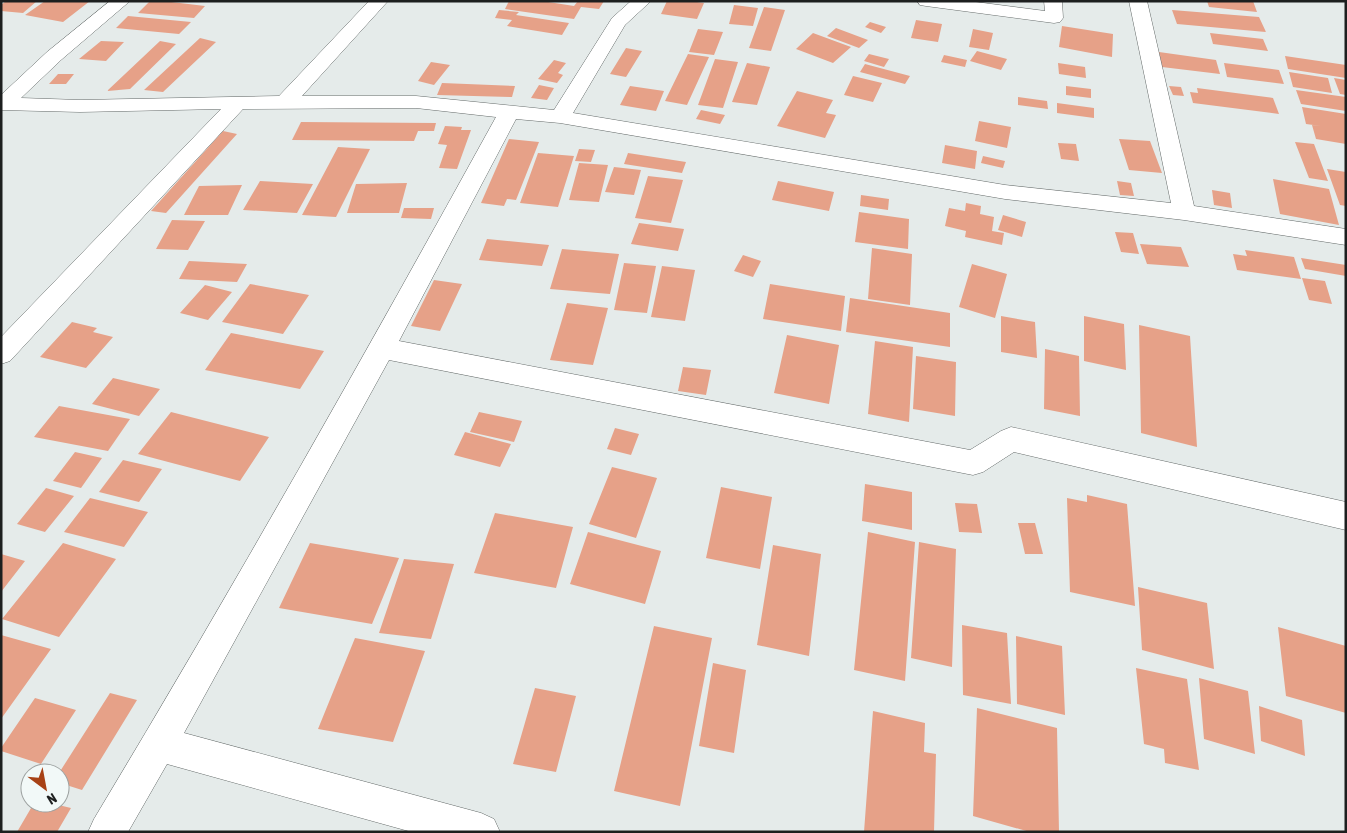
<svg xmlns="http://www.w3.org/2000/svg" width="1347" height="833" font-family="'Asap Condensed',sans-serif">
<style>
.building{fill:#e6a188}
.lines{fill:none;stroke-linecap:round;stroke-linejoin:round}
.minor-casing{stroke:#646a69;stroke-width:1}
.minor{fill:#fff;fill-rule:evenodd}
</style>
<rect width="100%" height="100%" fill="#e5ebea"/>
<path class="building" d="M6,1h31l-14,12 -22,-2v-6z
M45,1h45l-27,21 -38,-7z
M150,1h13l42,5 -11,12 -56,-5z
M509,1h33l32,5 4,-5h26l-5,8 -18,-2 -7,12 -69,-10z
M667,1h23l14,2 -7,16 -36,-5z
M1207,1h46l4,11 -48,-5z
M734,5l24,3 -5,18 -24,-2z
M764,7l21,3 -14,41 -22,-3z
M499,10l20,2 -3,3 53,8 -7,12 -55,-9 5,-6 -17,-2z
M1172,10l87,7 7,15 -89,-8z
M128,16l63,6 -12,12 -63,-6z
M916,20l26,4 -4,18 -27,-4z
M870,22l16,5 -5,6 -16,-6z
M1062,26l51,8 -1,23 -53,-10z
M836,28l32,12 -9,8 -32,-12z
M698,29l25,3 -9,23 -25,-3z
M973,29l20,4 -4,17 -20,-3z
M813,33l38,14 -18,16 -37,-14z
M1210,33l53,6 5,12 -55,-7z
M200,38l16,4 -53,50 -19,-2z
M101,41l23,1 -18,19 -27,-2z
M160,41l16,3 -46,45 -23,2z
M626,48l16,3 -16,26 -16,-3z
M977,51l30,8 -6,11 -31,-9z
M1159,52l57,8 4,14 -58,-7z
M688,54l21,3 -22,48 -22,-4z
M869,54l20,5 -5,8 -20,-6z
M944,55l23,5 -2,7 -24,-5z
M1285,56l61,9v13l-58,-9z
M715,59l23,3 -15,46 -25,-3z
M554,60l12,3 -8,10 5,2 -6,8 -19,-4z
M431,62l19,3 -16,20 -16,-4z
M747,63l23,4 -13,38 -25,-3z
M1058,63l27,4 1,11 -27,-4z
M1224,63l55,7 5,14 -57,-7z
M865,64l45,12 -5,8 -45,-12z
M1289,72l39,6 4,15 -39,-6z
M58,74h16l-8,10h-17z
M853,76l29,7 -9,19 -29,-7z
M1334,78l12,2v15l-6,-1z
M442,83l73,3 -3,11 -75,-2z
M539,85l15,3 -7,12 -16,-2z
M630,86l34,5 -8,20 -36,-6z
M1066,86l25,3v9l-25,-3z
M1169,86l12,1 3,9 -11,-1z
M1197,88l76,10 6,16 -86,-11 -3,-11 8,1z
M1296,90l50,7v14l-45,-7z
M797,91l36,9 -7,13 10,2 -11,23 -48,-12z
M1018,97l29,4 1,8 -30,-4z
M1057,103l37,5v10l-37,-5z
M1302,107l44,7v30l-30,-5 -4,-14 9,1 -15,-2z
M701,110l24,5 -5,9 -24,-5z
M979,121l32,6 -4,21 -32,-7z
M301,122l135,1 -2,8h-16l-4,10 -122,-1z
M445,126l17,1 -1,3h10l-14,39 -18,-1 8,-23 -9,-1z
M223,131l14,3 -71,79 -15,-2z
M509,139l30,3 -23,58 -9,-1 -3,7 -23,-3z
M1119,139l31,2 12,32 -33,-3z
M1295,142l19,2 14,37 -19,-3z
M1058,143l18,1 3,17 -18,-2z
M945,145l32,6 -2,18 -33,-6z
M338,147l32,2 -34,68 -34,-2z
M579,149l16,1 -4,12 -16,-1z
M538,153l36,3 -16,51 -38,-4z
M628,153l58,9 -4,11 -58,-9z
M983,156l22,5 -2,7 -22,-5z
M579,163l29,2 -9,37 -30,-2z
M614,167l27,3 -7,25 -29,-3z
M1327,169l19,3v34l-6,-1z
M648,176l35,4 -12,43 -36,-5z
M1273,179l56,10 10,36 -59,-11z
M260,181l53,3 -16,29 -54,-3z
M778,181l56,11 -5,19 -57,-11z
M1117,181l14,2 3,13 -14,-1z
M407,183l-8,30h-52l9,-29z
M242,185l-14,30h-44l15,-29z
M1212,190l18,3 2,15 -18,-3z
M861,195l28,4 -1,11 -28,-4z
M966,203l15,3 -1,8 14,3 -2,14 12,2 -2,12 -37,-8 1,-6 -21,-5 4,-18 16,3z
M404,208h30l-3,11 -30,-1z
M859,212l50,7 -1,30 -53,-7z
M1003,215l23,7 -4,15 -24,-7z
M172,220l33,1 -17,29 -32,-1z
M639,223l45,6 -6,22 -47,-7z
M1115,232l18,1 6,21 -18,-2z
M487,239l62,6 -7,21 -63,-6z
M1140,244l41,3 8,20 -42,-3z
M872,248l40,6 -2,51 -42,-6z
M562,249l57,5 -9,40 -60,-5z
M1245,250l49,7 7,22 -64,-9 -4,-16 14,2z
M743,255l18,6 -8,16 -19,-6z
M1301,258l45,7v11l-41,-7z
M189,261l58,3 -10,18 -58,-3z
M624,263l32,3 -9,47 -33,-3z
M972,264l35,10 -12,44 -36,-11z
M662,266l33,4 -10,51 -34,-4z
M1302,278l23,3 7,23 -23,-4z
M434,280l28,4 -22,47 -29,-5z
M250,284l59,11 -26,39 -61,-12z
M770,284l75,12 -4,35 -78,-12z
M205,285l27,7 -24,28 -28,-7z
M850,298l100,15v34l-104,-15z
M567,303l41,5 -15,57 -43,-5z
M1001,316l34,6 2,36 -36,-6z
M1084,316l40,8 2,46 -42,-9z
M72,322l25,6 -4,4 20,5 -27,31 -46,-11z
M1139,325l51,11 7,111 -56,-14z
M231,333l93,18 -24,38 -95,-19z
M787,335l52,10 -10,59 -55,-11z
M875,341l38,6 -4,75 -41,-8z
M1045,349l34,7 1,60 -36,-7z
M916,356l40,6 -1,54 -42,-7z
M683,367l28,3 -5,25 -28,-4z
M113,378l47,11 -21,27 -47,-12z
M59,406l71,13 -22,32 -74,-14z
M171,412l98,25 -29,44 -102,-27z
M479,412l43,9 -8,21 -44,-10z
M615,428l24,6 -8,21 -24,-6z
M465,432l46,12 -11,23 -46,-12z
M75,452l27,6 -21,30 -28,-7z
M123,460l39,9 -23,33 -40,-10z
M612,467l45,11 -21,60 -47,-14z
M865,484l47,8v38l-50,-9z
M721,487l51,10 -12,72 -54,-11z
M46,488l28,8 -29,36 -28,-8z
M1087,495l40,9 8,102 -65,-14 -3,-94 20,4z
M90,498l58,14 -24,35 -60,-15z
M955,503l22,1 5,29 -23,-1z
M495,513l78,14 -17,61 -82,-15z
M1018,523h17l8,31h-18z
M588,532l73,19 -16,53 -75,-20z
M868,532l47,10 -10,139 -51,-11z
M919,542l37,7 -4,118 -41,-9z
M63,543l53,16 -57,78 -57,-18z
M310,543l89,15 -27,66 -93,-16z
M773,545l48,9 -12,102 -52,-11z
M1,554l24,7 -24,31z
M404,559l50,5 -23,75 -52,-6z
M1138,587l69,16 7,66 -72,-19z
M962,625l45,8 4,71 -48,-9z
M654,626l58,12 -32,168 -66,-15z
M1278,627l68,19v67l-60,-17z
M1,635l50,14 -50,70z
M1016,636l46,10 3,69 -48,-11z
M355,638l70,13 -32,91 -75,-13z
M713,663l33,7 -12,83 -35,-7z
M1136,668l51,11 12,91 -34,-7 -1,-14 -20,-5z
M1199,678l49,13 7,63 -51,-15z
M535,688l41,8 -20,76 -43,-8z
M110,693l27,7 -55,90 -22,-7 -1,-10z
M35,698l41,12 -35,54 -40,-13v-3z
M1259,706l43,14 3,36 -44,-15z
M977,708l80,20 2,104h-29l-57,-16z
M873,711l52,12 -1,29 12,2 -2,78h-70z
M34,803h16l21,5 -14,24h-40z"/>
<g class="lines">
<defs>
<path id="minor" d="M110,1h20l-69,59 -40,38 59,2 199,-4 90,-95h19l-86,95h114l138,14 58,-92 19,-17h20l-26,24 -52,88 432,72 166,18 -42,-202h18l47,205 152,23v16l-162,-25 -179,-21 -445,-76 -44,-4 -117,222 571,109 31,-19 10,-4 335,75v28l-332,-78 -31,20 -10,3 -584,-115 -205,373 297,80 13,6 6,13h-88l-245,-68 -39,68h-40l6,-13c139,-231 272,-466 402,-702l-80,-9 -173,1 -233,252 -9,3v-27l220,-228 -141,3 -79,-2v-15l46,-43z
M917,1h51l77,10 -1,-10h18l1,17 -3,4 -6,1 -128,-17 -6,-1z"/>
</defs>
<use href="#minor" class="minor-casing"/>
<use href="#minor" class="minor"/>
</g>
<rect width="1347" height="833" fill="none" stroke="#1d1f1f" stroke-width="5"/>
<g transform="translate(45 788) rotate(148)"><circle r="24" fill="#f2f9f8" stroke="#9da2a1"/>
<path d="M0-4L9 19L0 12L-9 19Z" fill="#a74216"/>
<text y="-8" font-size="14" font-weight="bold" text-anchor="middle" fill="#1d1f1f">N</text>
</g>
</svg>
